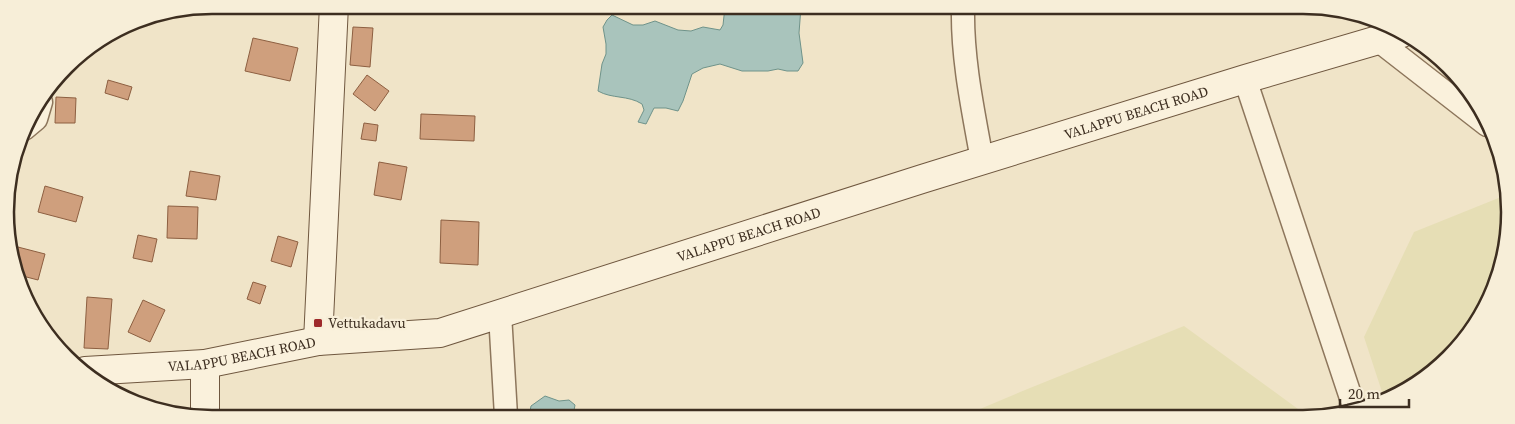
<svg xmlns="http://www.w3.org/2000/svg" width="1515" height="424" font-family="'Source Serif 4',serif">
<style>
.farmland{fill:#e6deb5}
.water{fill:#a9c4bc;stroke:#6f938a}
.building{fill:#cf9f7d;stroke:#8d5f41}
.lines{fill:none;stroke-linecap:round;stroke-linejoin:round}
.minor-casing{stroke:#8d765c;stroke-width:25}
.secondary-casing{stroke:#6f573f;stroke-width:30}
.minor{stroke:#faf1dc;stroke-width:22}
.secondary{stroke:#faf1dc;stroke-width:28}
.poi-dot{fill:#9e2a2b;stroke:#f7eed8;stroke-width:2}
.labels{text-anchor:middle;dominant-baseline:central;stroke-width:4.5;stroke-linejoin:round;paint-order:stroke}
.street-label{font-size:14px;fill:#3d2e20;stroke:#f7eed8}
.poi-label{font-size:14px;fill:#3d2e20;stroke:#f7eed8;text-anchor:start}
.rim{fill:none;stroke:#3d2e20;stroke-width:2.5}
</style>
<rect width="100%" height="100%" fill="#f0e4c8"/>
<path class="farmland" d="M1506,195v57l-17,52 -40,55 -55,39 -9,3 -21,-64 50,-105z
M1184,326l125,91h-348l64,-27z"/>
<path class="water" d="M725,7h76l-2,26 4,30 -5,8h-11l-9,-2 -10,2h-26l-22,-7 -17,4 -11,6 -9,27 -5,10 -12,-3h-12l-8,16 -8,-2 6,-12 -2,-6c-14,-9 -30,-5 -44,-13l4,-27 4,-10v-10l-3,-17 4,-7 5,-5 21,10h10l12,-4 23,9 13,1 12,-4 17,3 3,-5z
M545,396l14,5 10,-1 6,5 -2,11h-44l2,-10z"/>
<path class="building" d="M353,27l20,1 -3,39 -20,-2z
M253,38l45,10 -8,33 -45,-10z
M367,75l22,16 -14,20 -22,-17z
M108,80l24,7 -4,13 -23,-7z
M56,97l20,1 -1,25h-20z
M421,114l54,2 -1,25 -54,-2z
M364,123l14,2 -2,16 -15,-2z
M379,162l28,5 -6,33 -27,-5z
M190,171l30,5 -4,24 -30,-4z
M45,186l38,11 -7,25 -38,-10z
M168,206l30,1 -1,32 -30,-1z
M441,220l38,2 -1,43 -38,-2z
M138,235l19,4 -5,23 -19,-4z
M278,236l20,6 -7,25 -20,-6z
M14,246l31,8 -7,26 -23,-6 -2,-22z
M253,282l13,4 -6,18 -13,-5z
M87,297l25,2 -4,50 -24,-1z
M143,300l22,10 -15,32 -22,-10z"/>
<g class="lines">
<defs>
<path id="minor" d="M963,8c-1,51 10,102 19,152
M1379,41l108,84
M1245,79l110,331
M24,129l12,-10 5,-17
M500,314l6,102"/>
<g id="secondary">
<path d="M318,341l16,-336"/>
<path id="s1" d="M85,371l120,-7 113,-23 122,-8 482,-154 323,-100 157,-46"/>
<path d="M205,415v-51"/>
</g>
</defs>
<use href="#minor" class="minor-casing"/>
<use href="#secondary" class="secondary-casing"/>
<use href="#minor" class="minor"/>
<use href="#secondary" class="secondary"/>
</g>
<rect class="poi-dot" x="313" y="318" width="10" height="10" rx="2.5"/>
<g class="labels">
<g class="street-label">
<text stroke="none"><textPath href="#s1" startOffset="1088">VALAPPU BEACH ROAD</textPath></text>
<text stroke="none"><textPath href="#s1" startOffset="682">VALAPPU BEACH ROAD</textPath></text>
<text stroke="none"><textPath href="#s1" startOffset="158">VALAPPU BEACH ROAD</textPath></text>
</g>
<g class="poi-label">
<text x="328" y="323">Vettukadavu</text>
</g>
</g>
<path d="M0 0H1515V424H0ZM212 14H1303A198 198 0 0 1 1501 212V212A198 198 0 0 1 1303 410H212A198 198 0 0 1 14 212V212A198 198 0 0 1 212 14Z" fill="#f7eed8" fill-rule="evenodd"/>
<path class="rim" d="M212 14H1303A198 198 0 0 1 1501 212V212A198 198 0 0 1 1303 410H212A198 198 0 0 1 14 212V212A198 198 0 0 1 212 14Z"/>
<path d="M1340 399v8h69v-8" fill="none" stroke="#3d2e20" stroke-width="2.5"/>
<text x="1348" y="399" font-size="15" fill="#3d2e20" stroke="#f7eed8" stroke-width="4" paint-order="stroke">20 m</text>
</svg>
